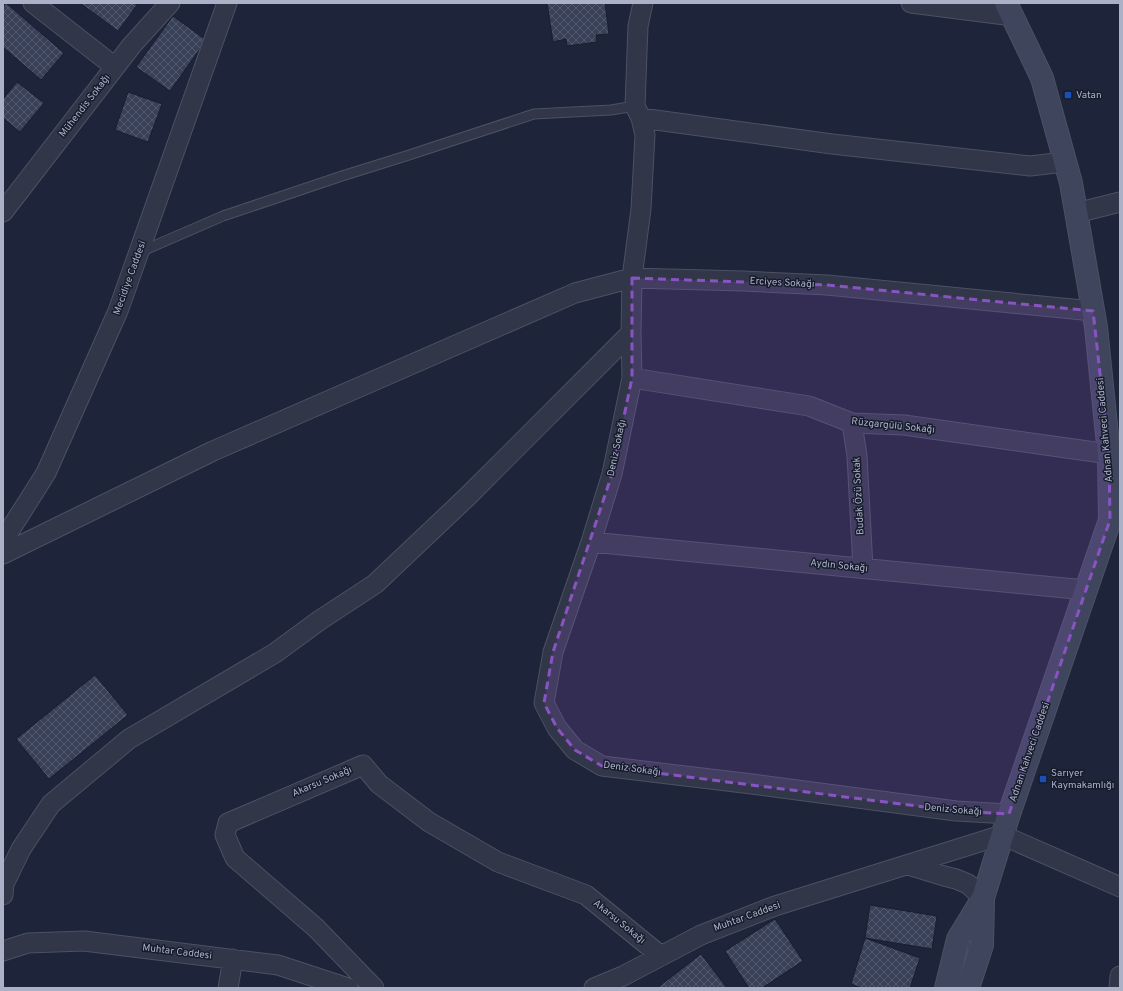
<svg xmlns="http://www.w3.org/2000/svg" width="1123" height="991" font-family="Overpass,sans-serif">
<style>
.building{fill:url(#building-cross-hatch);stroke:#191e2f}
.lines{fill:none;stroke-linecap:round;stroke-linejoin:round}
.lane-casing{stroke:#4c5164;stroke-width:11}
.street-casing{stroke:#4c5164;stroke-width:21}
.secondary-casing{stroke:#4c5164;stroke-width:24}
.lane{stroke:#313749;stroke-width:9}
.street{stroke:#313749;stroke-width:19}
.secondary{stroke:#3f455d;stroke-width:22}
.marked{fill:#8954c1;fill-opacity:0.2;stroke:#8954c1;stroke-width:3;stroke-dasharray:8 5;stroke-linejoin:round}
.transit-dot{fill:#1a4fb4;stroke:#171c2d;stroke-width:1.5}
.labels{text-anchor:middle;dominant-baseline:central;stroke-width:3;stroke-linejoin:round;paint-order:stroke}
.poi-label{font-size:10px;fill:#abb1c6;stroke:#171c2d;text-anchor:start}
.street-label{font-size:10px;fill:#abb1c6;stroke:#171c2d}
</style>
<defs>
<pattern id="building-cross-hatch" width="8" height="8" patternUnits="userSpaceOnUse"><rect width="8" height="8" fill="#394159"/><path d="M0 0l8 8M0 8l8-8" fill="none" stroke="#535a6f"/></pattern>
</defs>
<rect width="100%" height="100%" fill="#1e2439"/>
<path class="building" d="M6,3l58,50 -23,27 -38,-33v-40z
M80,3h54l3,2 -19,26z
M547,3h58l4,31 -13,1 1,7 -30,4 -1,-7 -13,3z
M173,16l33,24 -36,51 -34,-24z
M17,82l27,21 -24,29 -17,-14v-19z
M128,92l34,12 -14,38 -33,-12z
M95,675l33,40 -79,64 -33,-40z
M870,905l67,11 -5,33 -67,-11z
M775,919l28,42 -41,27h-13l-24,-37z
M865,938l55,20 -10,30h-48l-11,-4z
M701,954l26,34h-70z"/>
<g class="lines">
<defs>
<path id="lane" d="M140,252l83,-36 119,-40 64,-20 128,-42 77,-4 24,-4"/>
<path id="street" d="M33,3l82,64
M643,3l-5,23 -3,80 6,12 191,26 198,22 35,-4
M911,3l102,13
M641,118l4,17 -4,74 -9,69 111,3 84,4 266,26
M3,212l129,-167 38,-42
M1076,213l44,-11
M631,333l1,45 -20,96 -21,68 -38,110 -9,51 13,25 18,22 27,16 150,18 204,27 53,3
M632,378l177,28 43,17 52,2 205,29
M852,423l5,33 6,112
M3,541l43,-68 72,-162 109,-308
M591,542l495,48
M3,554l210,-103 362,-158 57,-15 -1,55 -164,164 -92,87 -55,36 -45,33 -146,86 -78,65 -30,45 -17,35 -1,11
M908,865l36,11 12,3 12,5 15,14
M3,951l25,-8 56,-2 194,24 70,23
M228,988l5,-29
M374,988l-58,-60 -81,-70 -10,-23 3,-12 135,-58 16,19 50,38 69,40 88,33 75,61
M594,988l29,-12 78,-41 74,-29 227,-71 118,52
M1119,988l1,-12"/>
<path id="secondary" d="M946,988l12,-49 25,-41 26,-84 101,-294 -1,-66 -13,-127 -25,-144 -29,-105 -36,-75
M968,988l14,-43 1,-45"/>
</defs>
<use href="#lane" class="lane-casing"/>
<use href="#street" class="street-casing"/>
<use href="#secondary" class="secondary-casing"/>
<use href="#lane" class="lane"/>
<use href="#street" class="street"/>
<use href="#secondary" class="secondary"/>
</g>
<path class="marked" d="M632,278l195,7 266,26 16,143 1,66 -101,294 -53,-3 -354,-45 -27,-16 -18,-22 -13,-25 9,-51 59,-178 20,-96z"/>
<g class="transit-dot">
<rect x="1064" y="91" width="8" height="8" rx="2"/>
<rect x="1039" y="775" width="8" height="8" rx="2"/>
</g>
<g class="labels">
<g class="poi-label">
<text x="1076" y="95">Vatan</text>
<text x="1051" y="773">Sarıyer<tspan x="1051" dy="12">Kaymakamlığı</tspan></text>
</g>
<g class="street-label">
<text transform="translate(85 106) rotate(-52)">Mühendis Sokağı</text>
<text transform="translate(130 278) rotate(-70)">Mecidiye Caddesi</text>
<text transform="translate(782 283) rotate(3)">Erciyes Sokağı</text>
<text transform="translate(893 426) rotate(6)">Rüzgargülü Sokağı</text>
<text transform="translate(1105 430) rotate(-95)">Adnan Kahveci Caddesi</text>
<text transform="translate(617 448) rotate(-78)">Deniz Sokağı</text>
<text transform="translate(859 496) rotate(-93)">Budak Özü Sokak</text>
<text transform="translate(839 566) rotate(6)">Aydın Sokağı</text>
<text transform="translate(1030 752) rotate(-71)">Adnan Kahveci Caddesi</text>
<text transform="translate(632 769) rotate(8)">Deniz Sokağı</text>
<text transform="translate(322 782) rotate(-23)">Akarsu Sokağı</text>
<text transform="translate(953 810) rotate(5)">Deniz Sokağı</text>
<text transform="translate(747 917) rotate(-20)">Muhtar Caddesi</text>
<text transform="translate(619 922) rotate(39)">Akarsu Sokağı</text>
<text transform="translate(177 952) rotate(7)">Muhtar Caddesi</text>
</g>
</g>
<rect width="1123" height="991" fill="none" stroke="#abb1c6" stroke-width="8"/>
</svg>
